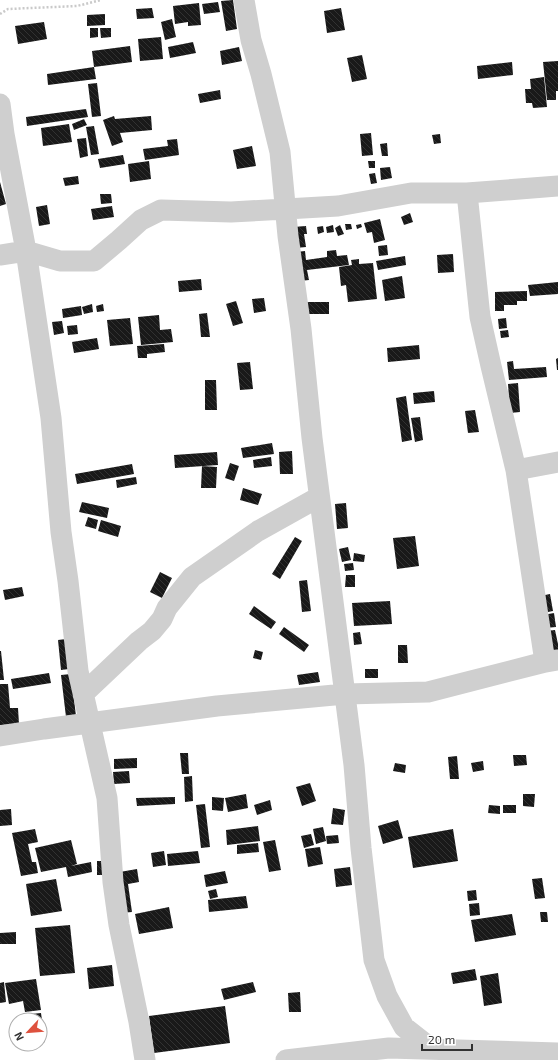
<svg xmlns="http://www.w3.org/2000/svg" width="558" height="1060" font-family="'Exo 2',sans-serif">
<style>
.building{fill:url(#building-back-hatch)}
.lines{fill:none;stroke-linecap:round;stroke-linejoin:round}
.path{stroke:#c9c9c9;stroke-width:2.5;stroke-dasharray:2 2;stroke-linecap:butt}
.minor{stroke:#cfcfcf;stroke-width:21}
</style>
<defs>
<pattern id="building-back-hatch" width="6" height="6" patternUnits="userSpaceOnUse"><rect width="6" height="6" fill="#191919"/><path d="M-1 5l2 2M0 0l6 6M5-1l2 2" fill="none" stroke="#323232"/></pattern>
</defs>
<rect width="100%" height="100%" fill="#fff"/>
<path class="building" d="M233,0l4,29 -11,2 -5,-30z
M218,2l2,10 -16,2 -2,-10z
M199,3l2,22 -13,1v-4l-13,2 -2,-18z
M152,8l2,10 -17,1 -1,-10z
M341,8l4,22 -18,3 -3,-22z
M105,14v11l-18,1v-11z
M172,19l4,18 -11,3 -4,-18z
M44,22l3,17 -29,5 -3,-18z
M90,28h8v9l-8,1z
M100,28h11v9l-10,1z
M161,37l2,22 -23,2 -2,-22z
M193,42l3,11 -26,5 -2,-11z
M130,46l2,16 -38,5 -2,-16z
M239,47l3,14 -20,4 -2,-14z
M362,55l5,24 -15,3 -5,-24z
M558,61v30h-2v9h-9l-4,-38z
M512,62l1,13 -35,4 -1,-13z
M94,67l2,12 -48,6 -1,-11z
M544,77l3,30 -14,1 -1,-5h-6l-1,-14h6l-1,-10z
M97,83l4,33 -9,1 -4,-33z
M220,90l1,9 -21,4 -2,-9z
M86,109l2,8 -61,9 -1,-9z
M114,116l1,3 36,-3 1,14 -32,3 3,9 -11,4 -9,-26z
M84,119l3,6 -13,5 -2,-6z
M69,124l3,18 -29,4 -2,-18z
M94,126l5,28 -8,1 -5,-28z
M371,133l2,22 -11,1 -2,-22z
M440,134l1,9 -7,1 -2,-9z
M86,138l2,18 -8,2 -3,-19z
M177,139l2,16 -34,5 -2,-11 25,-3 -1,-6z
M387,143l1,13h-6l-2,-12z
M252,146l4,20 -19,3 -4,-19z
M123,155l2,9 -25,4 -2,-9z
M149,161l2,18 -21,3 -2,-18z
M368,161h7v7h-6z
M390,167l2,11 -11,2 -1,-12z
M375,173l2,10 -6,1 -2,-10z
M78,176l1,8 -14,2 -2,-8z
M0,182l6,22 -6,2z
M100,194h11l1,9 -11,1z
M47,205l3,19 -11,2 -3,-19z
M112,206l2,11 -21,3 -2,-11z
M410,213l3,9 -9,3 -3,-8z
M380,219l5,21 -11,3 -2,-11 -5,1 -3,-10z
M345,224h6l1,5 -6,1z
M361,224l1,3 -5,2 -1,-4z
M333,225l1,7 -7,1 -1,-6z
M340,225l4,9 -6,2 -3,-8z
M306,226l1,8h-3l2,13 -10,1 -3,-21z
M323,226l1,6 -6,2 -1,-7z
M387,245l1,10 -9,1 -1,-10z
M336,250l1,6 10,-1 2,10 -42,5 2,10 -9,1 -4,-29 9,-1 1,9 21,-3v-6z
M453,254l1,18 -16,1 -1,-18z
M405,256l1,9 -28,5 -2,-9z
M359,259v5l14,-1 4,36 -29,3 -2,-17 -5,1 -2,-19 13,-2 -1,-5z
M402,276l3,22 -20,3 -3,-21z
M201,279l1,11 -23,2 -1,-11z
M558,282v12l-28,2 -2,-11z
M527,291v10h-10v4h-13v6h-9v-19z
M264,298l2,13 -12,2 -2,-14z
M236,301l7,22 -10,3 -7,-22z
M307,302h22v12h-21z
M92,304l1,8 -9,2 -2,-7z
M103,304l1,7 -7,1 -1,-6z
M81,306l1,9 -19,3 -1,-9z
M207,313l3,24h-9l-2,-23z
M159,315l1,15 11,-1 2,13 -32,3 -3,-28z
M130,318l3,26 -23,2 -3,-26z
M506,318l1,10 -8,1 -1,-10z
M62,321l2,12 -10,2 -2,-13z
M77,325l1,9 -10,1 -1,-9z
M508,330l1,7 -8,1 -1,-7z
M97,338l2,11 -25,4 -2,-11z
M164,344l1,8 -18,2v4h-9l-1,-12z
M419,345l1,14 -32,3 -1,-14z
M558,358v12h-1l-1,-11z
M513,361l1,8 32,-2 1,10 -38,3 -2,-18z
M250,362l3,27 -13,1 -3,-27z
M205,380h11l1,30h-12z
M518,383l2,29 -10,1 -2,-29z
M434,391l1,11 -21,2 -1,-11z
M406,396l6,44 -10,2 -6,-44z
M475,410l4,22 -11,1 -3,-22z
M420,417l3,23 -8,2 -4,-24z
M272,443l2,11 -31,4 -2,-10z
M292,451l1,23h-13l-1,-22z
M217,452l1,13 -43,3 -1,-13z
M271,457l1,9 -18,2 -1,-8z
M230,463l9,3 -5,15 -9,-3z
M132,464l2,10 -57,10 -2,-10z
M202,466l15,1 -1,21h-15z
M136,477l1,7 -20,4 -1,-8z
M243,488l19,6 -4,11 -18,-5z
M82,502l27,6 -2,10 -28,-6z
M346,503l2,25 -11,1 -2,-25z
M88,517l10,3 -2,9 -11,-3z
M101,520l20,6 -3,11 -20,-6z
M415,536l4,30 -22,3 -4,-31z
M295,537l7,4 -22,38 -8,-5z
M348,547l3,13 -9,2 -3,-13z
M354,553l11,2 -1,7 -11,-1z
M353,563l1,7 -9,1 -1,-7z
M160,572l12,6 -10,20 -12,-6z
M346,575h9v12h-10z
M307,580l4,31 -9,1 -3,-31z
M22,587l2,9 -19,4 -2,-10z
M550,594l3,17 -10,2 -3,-17z
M390,601l2,23 -38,2 -2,-23z
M254,606l22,16 -5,7 -22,-15z
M554,613l2,14 -11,1 -2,-13z
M284,627l25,18 -5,7 -25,-18z
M555,630l3,14v9l-8,2 -5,-24z
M360,632l2,12 -8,1 -1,-12z
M66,639l3,30 -8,1 -3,-30z
M398,645h9l1,18h-10z
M255,650l8,2 -2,8 -8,-2z
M0,651h1l3,29h-4z
M365,669h13v9h-13z
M318,672l2,10 -21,3 -2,-10z
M49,673l2,10 -38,6 -2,-10z
M71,674l5,42 -10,1 -5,-42z
M0,684h8l2,24h8l1,16 -19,1z
M180,753h8l1,21h-7z
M513,755h13l1,10 -13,1z
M457,756l2,23h-9l-2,-22z
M137,758v10l-23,1v-10z
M483,761l1,9 -11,2 -2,-9z
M395,763l11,2 -1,8 -12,-2z
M129,771l1,12 -16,1 -1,-12z
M192,776l1,25 -8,1 -1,-25z
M310,783l6,18 -14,5 -6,-19z
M246,794l2,14 -20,4 -3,-14z
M523,794h12l-1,13 -11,-1z
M175,797v7l-38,2 -1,-8z
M212,797l12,1 -1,13 -11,-1z
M270,800l2,10 -15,5 -3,-10z
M205,804l5,43 -9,1 -5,-43z
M489,805l11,1v8l-12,-1z
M503,805h13v8h-13z
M333,808l12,2 -2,15 -12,-1z
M11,809l1,16 -12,1v-16z
M398,820l5,18 -20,6 -5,-18z
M258,826l2,15 -33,4 -1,-15z
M323,827l3,14 -10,3 -3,-15z
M35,829l3,13 -10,2 4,18h4l2,11 -17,3 -9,-43z
M453,829l5,32 -45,7 -5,-31z
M311,834l3,11 -10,3 -3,-12z
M338,835l1,8 -12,1 -1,-8z
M71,840l6,24 -6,2 20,-4 1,10 -24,5 -2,-10 -25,5 -6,-24z
M275,840l6,30 -12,2 -6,-30z
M258,843l1,9 -22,2v-9z
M320,847l3,17 -15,3 -3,-18z
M164,851l2,14 -13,2 -2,-14z
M198,851l2,12 -32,3 -1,-12z
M97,861h13v14h-13z
M350,867l2,18 -16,2 -2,-18z
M137,869l2,13 -11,2 4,28 -12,1 -6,-40z
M225,871l3,12 -22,4 -2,-12z
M542,878l3,20 -10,1 -3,-20z
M56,879l6,32 -31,5 -5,-32z
M216,889l2,8 -8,2 -2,-8z
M476,890l1,10 -9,1 -1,-10z
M246,896l2,12 -39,4 -1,-12z
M479,903l1,12 -10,1 -1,-12z
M169,907l4,21 -34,6 -4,-20z
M540,912h7l1,10h-7z
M512,914l4,21 -41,7 -4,-22z
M70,925l5,48 -35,3 -5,-48z
M16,932v12h-16v-11z
M112,965l2,21 -25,3 -2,-21z
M475,969l2,11 -24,4 -2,-11z
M498,973l4,30 -18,3 -4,-30z
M36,979l5,31 -16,2 -2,-11 -14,3 -4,-21z
M4,982l2,20 -6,1v-20z
M253,982l3,10 -32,8 -3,-11z
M300,992l1,20h-12l-1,-19z
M225,1006l5,37 -76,10 -5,-37z
M41,1013l4,29 -5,1v-23h-8l-1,-6z"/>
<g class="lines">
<path class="path" d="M0,14l8,-5 69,-3 24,-6"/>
<path class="minor" d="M244,0l7,40 10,34 19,78 8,84 13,93 11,109 42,327 7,83 13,112 13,36 17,31 28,22
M0,104l4,30 22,117 25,167 10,114 7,49 10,90 29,127 6,84 6,43 20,97 6,38
M467,193l13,124 11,49 25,104 29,192
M0,255l26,-4 34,10h34l25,-21 22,-20 20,-10 70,2 55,-3 52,-3 73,-13h56l91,-7
M516,470l42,-8
M83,694l56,-53 13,-10 10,-12 5,-11 25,-31 66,-46 61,-34
M0,736l44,-7 173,-23 128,-12 83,-2 117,-30 13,-2
M286,1060l103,-12 169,5"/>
</g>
<g transform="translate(28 1032) rotate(244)"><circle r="19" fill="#ffffff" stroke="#adadad"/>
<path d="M0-3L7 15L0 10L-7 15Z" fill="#de513e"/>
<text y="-6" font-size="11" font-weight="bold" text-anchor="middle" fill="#323232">N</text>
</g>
<path d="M422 1044v6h50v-6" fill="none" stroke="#323232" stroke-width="2"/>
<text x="428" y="1044" font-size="12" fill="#323232" stroke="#ffffff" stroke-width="3" paint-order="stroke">20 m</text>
</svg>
